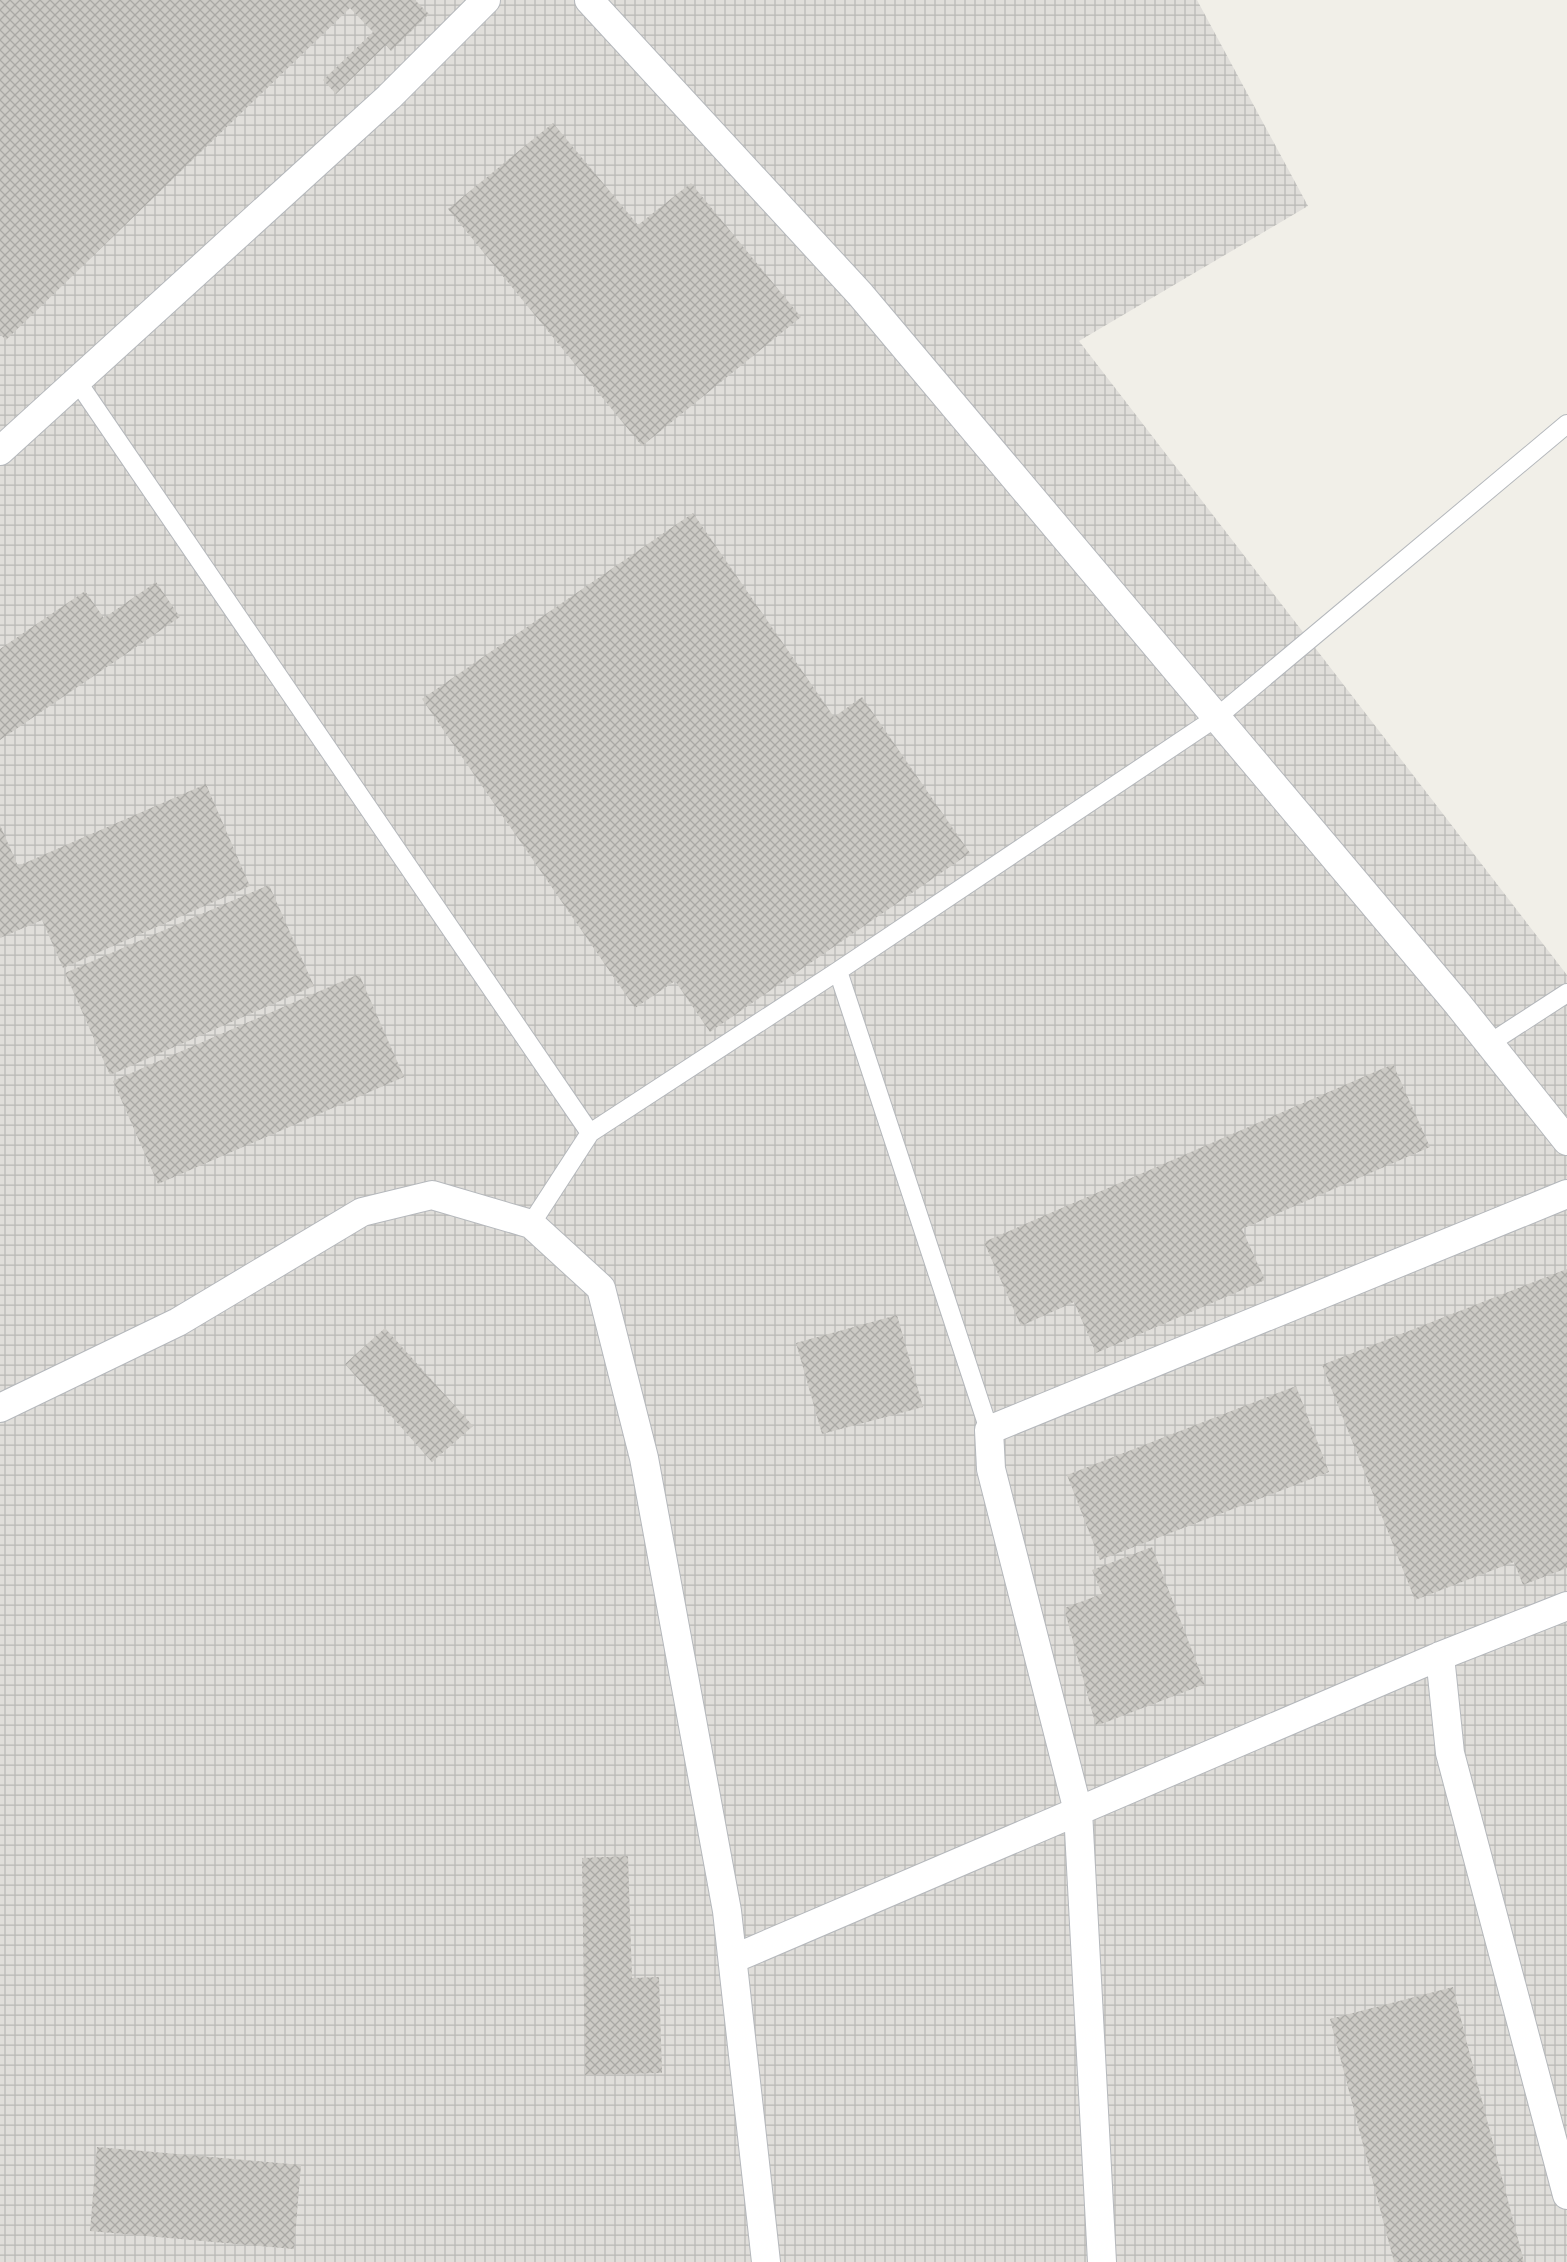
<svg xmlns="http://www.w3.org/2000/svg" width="1567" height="2262" font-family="Signika,sans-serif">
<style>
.industrial{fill:url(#industrial-grid)}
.building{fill:url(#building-cross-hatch)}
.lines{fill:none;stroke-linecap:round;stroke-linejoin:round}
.service-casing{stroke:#b5b8bc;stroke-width:20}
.minor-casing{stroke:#b5b8bc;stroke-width:30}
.service{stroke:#fff;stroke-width:18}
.minor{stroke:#fff;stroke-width:28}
</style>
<defs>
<pattern id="industrial-grid" width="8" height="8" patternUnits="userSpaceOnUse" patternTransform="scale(1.25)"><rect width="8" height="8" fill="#e0deda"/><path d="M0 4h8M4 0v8" fill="none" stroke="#b9b8b5"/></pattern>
<pattern id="building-cross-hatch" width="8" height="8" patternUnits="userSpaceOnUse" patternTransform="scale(1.25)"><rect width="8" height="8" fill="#cccac5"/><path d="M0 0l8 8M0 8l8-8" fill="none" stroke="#a9a8a4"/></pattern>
</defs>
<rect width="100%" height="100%" fill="#f1efe8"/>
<path class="industrial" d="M0,0h1197l111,206 -229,135 488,634v1287h-1567z"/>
<path class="building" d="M0,0h415l14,14 -38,37 -5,-6 -50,49 -13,-14 50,-48 -23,-24 -344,332 -6,-6z
M553,123l85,102 53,-42 110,134 -159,129 -194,-237z
M693,513l141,204 28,-20 108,156 -260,179 -35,-51 -40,27 -213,-309z
M156,582l24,35 -180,123v-91l85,-58 19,27z
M206,784l44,102 -187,82 -21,-48 -42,18v-113l18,41z
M269,885l45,101 -204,89 -45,-102z
M359,974l45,103 -246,107 -45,-103z
M1393,1064l37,83 -188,82 23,51 -169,73 -22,-51 -53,24 -37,-84z
M1567,1269v299l-44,17 -9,-23 -99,38 -93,-235z
M897,1315l26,92 -101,27 -26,-91z
M385,1328l88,98 -41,36 -87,-98z
M1296,1386l33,86 -229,88 -33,-85z
M1152,1547l53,137 -109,42 -32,-118 38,-14 -10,-24z
M628,1856l4,122 27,-1 3,96 -77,2 -3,-217z
M1453,1987l14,56 57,219h-130l-64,-243z
M97,2147l204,18 -7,84 -204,-18z"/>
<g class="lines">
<defs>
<path id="service" d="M77,381l513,752
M838,971l151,459
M1490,1043l77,-50
M531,1224l59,-91 248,-162 379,-254 350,-293"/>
<path id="minor" d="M589,0l271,294 597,709 110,138
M0,451l389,-354 97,-97
M0,1408l178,-86 184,-110 70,-17 99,29 70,64 43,170 83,453 39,351
M1440,1656l10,97 117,442
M733,1959l707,-303 127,-50
M1102,2262l-24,-451 -87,-342 -2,-39 578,-236"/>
</defs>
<use href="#service" class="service-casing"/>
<use href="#minor" class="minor-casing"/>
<use href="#service" class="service"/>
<use href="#minor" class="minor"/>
</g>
</svg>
